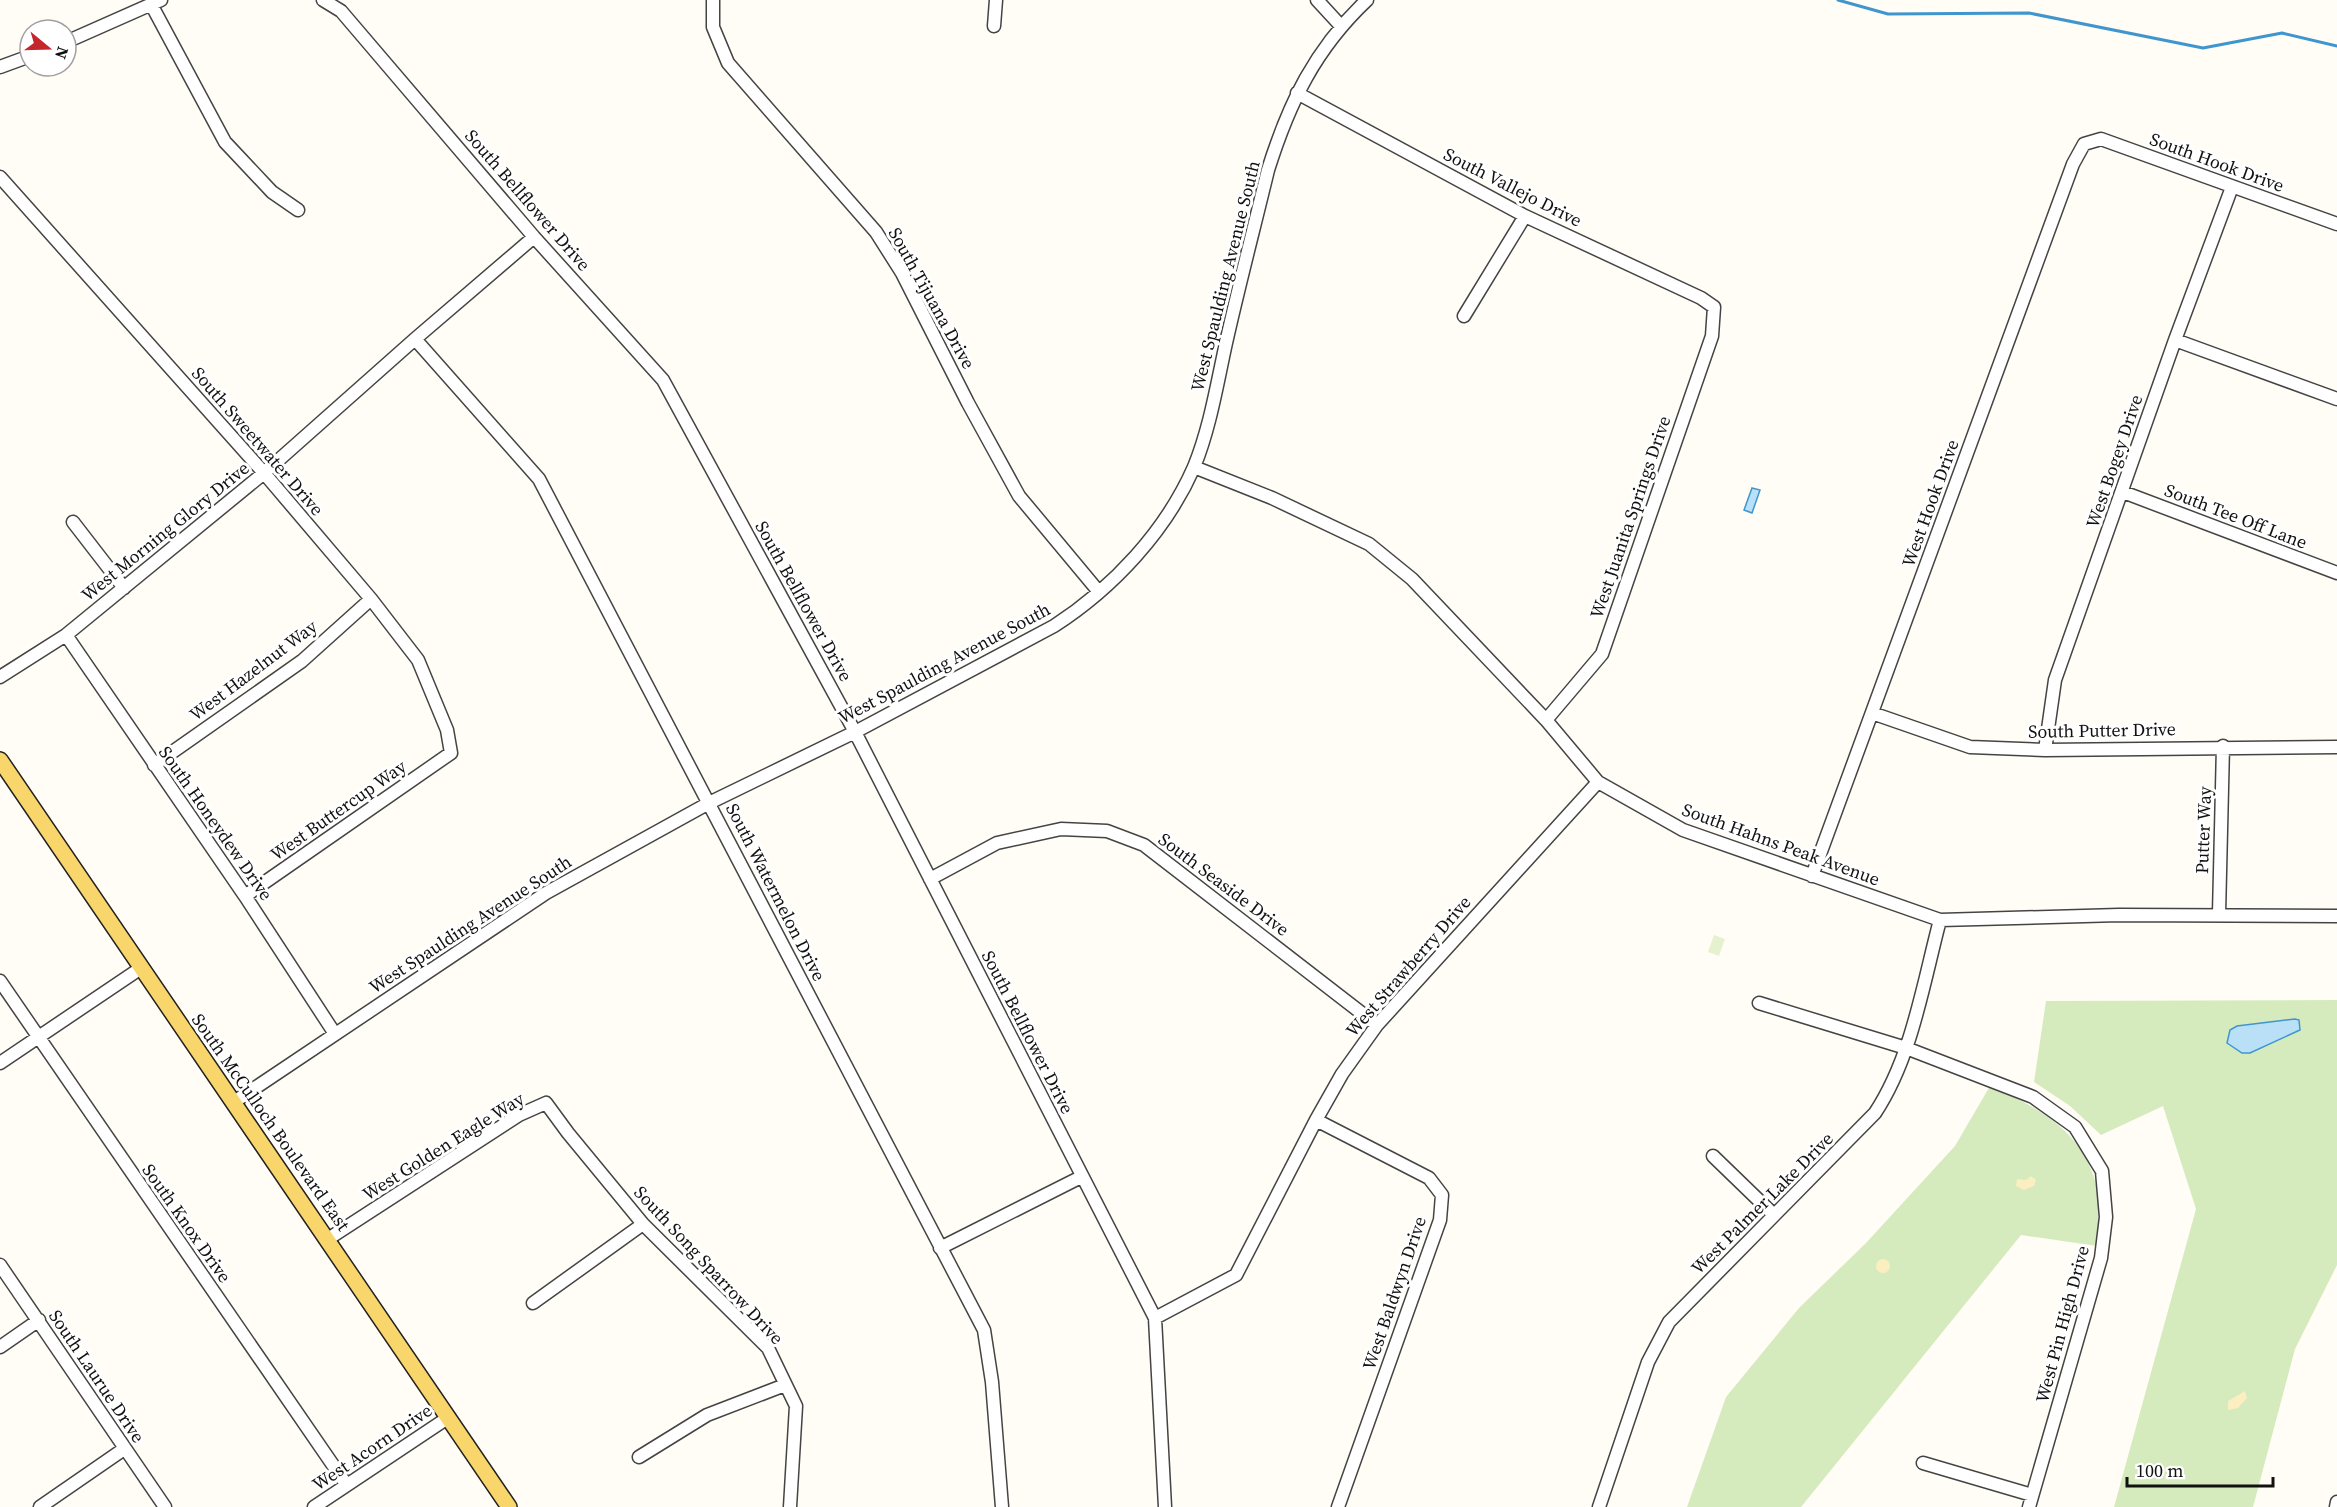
<svg xmlns="http://www.w3.org/2000/svg" width="2337" height="1507" font-family="'Source Serif 4',serif">
<style>
.green{fill:#d5ebbd}
.sand{fill:#fbeec1}
.pitch{fill:#e6f2cf}
.water{fill:#b9e0f7;stroke:#3f96cf;stroke-width:1.5}
.lines{fill:none;stroke-linecap:round;stroke-linejoin:round}
.stream{stroke:#3f96cf;stroke-width:3}
.minor-casing{stroke:#444;stroke-width:15}
.major-casing{stroke:#222;stroke-width:18}
.minor{stroke:#fff;stroke-width:12}
.major{stroke:#f9d66b;stroke-width:15}
.labels{text-anchor:middle;dominant-baseline:central;stroke-width:6;stroke-linejoin:round;paint-order:stroke}
.street-label{font-size:18px;fill:#111;stroke:#fff}
</style>
<rect width="100%" height="100%" fill="#fffdf5"/>
<path class="green" d="M2337,1000v265l-42,84 -42,158h-139l82,-298 -33,-103 -62,29 -31,-29 -36,-24 12,-81z
M1990,1086c50,22 98,48 108,108 2,16 -1,35 -1,52l-76,-11 -220,272h-114l39,-110 73,-89 67,-65 89,-97z"/>
<path class="sand" d="M2031,1176l5,4 -2,6 -10,4 -8,-4 1,-7 9,1z
M1876 1266a7 7 0 1 1 14 0a7 7 0 1 1-14 0Z
M2245,1391l2,7 -9,10 -10,2v-9z"/>
<path class="pitch" d="M1714,935l11,4 -6,17 -11,-4z"/>
<path class="water" d="M1752,488l8,2 -8,23 -8,-3z
M2295,1019l4,1 1,10 -50,23h-8l-15,-10 3,-13 7,-4z"/>
<g class="lines">
<path class="stream" d="M1838,0l50,14 141,-1 174,35 79,-15 55,13"/>
<defs>
<path id="minor" d="M323,0l18,11 193,226 129,143 192,352 300,586 10,189
M713,0v27l15,36 148,169 26,41 66,130 51,93 80,96
M1317,0l23,25
M151,4l74,138 47,50 26,18
M994,26l2,-26
M66,42l95,-42
M0,67l30,-11
M1297,93l228,123 176,82 13,9 -2,29 -110,318 -56,66
M0,177l264,296 107,126 47,61 29,70 4,23 -206,143
M1464,316l61,-100
M415,339l124,140 445,851 8,52 10,125
M2175,340l162,59
M1194,467l78,31 97,46 43,35 134,141 52,62 85,48 257,90 179,-5 218,1
M2123,492l214,81
M73,522l51,66
M66,635l179,261 90,138
M0,677l66,-42 198,-162 151,-134 119,-102
M1872,713l98,34 75,3 292,-3
M2045,750l10,-70 120,-340 57,-153
M154,765l148,-104 69,-62
M1812,876l261,-712 11,-20 17,-5 236,85
M930,879l67,-36 64,-14 46,2 37,14 233,180
M2219,914l4,-168
M0,981l346,503
M1759,1003l147,45 127,49 42,30 27,44 4,46 -5,41 -72,249
M0,1063l141,-95
M234,1102l312,-209 163,-90 146,-71 199,-106c59,-38 112,-95 140,-159 16,-39 23,-83 32,-124 13,-58 28,-115 42,-173 21,-67 47,-121 99,-170
M1316,1120l113,58 13,17 -2,25 -102,287
M1713,1156l61,59
M328,1239l191,-124 27,-12 22,30 75,91 125,124 28,58 -6,101
M940,1248l141,-71
M0,1265l165,242
M533,1303l110,-79
M1155,1318l81,-43 80,-155 26,-46 35,-49 221,-243
M0,1347l39,-27
M639,1457l68,-42 78,-30
M1923,1463l109,32
M40,1507l84,-58
M314,1507l135,-90
M1599,1507l49,-145 21,-40 206,-209c37,-56 48,-129 65,-193
M2336,1507l1,-5"/>
<path id="major" d="M0,760l509,747"/>
</defs>
<use href="#minor" class="minor-casing"/>
<use href="#major" class="major-casing"/>
<use href="#minor" class="minor"/>
<use href="#major" class="major"/>
</g>
<g class="labels">
<g class="street-label">
<text transform="translate(2217 162) rotate(20)">South Hook Drive</text>
<text transform="translate(1513 187) rotate(27)">South Vallejo Drive</text>
<text transform="translate(528 200) rotate(49)">South Bellflower Drive</text>
<text transform="translate(1225 276) rotate(-76)">West Spaulding Avenue South</text>
<text transform="translate(932 298) rotate(61)">South Tijuana Drive</text>
<text transform="translate(258 441) rotate(49)">South Sweetwater Drive</text>
<text transform="translate(2114 461) rotate(-71)">West Bogey Drive</text>
<text transform="translate(1930 503) rotate(-70)">West Hook Drive</text>
<text transform="translate(2236 516) rotate(21)">South Tee Off Lane</text>
<text transform="translate(1630 517) rotate(-71)">West Juanita Springs Drive</text>
<text transform="translate(165 531) rotate(-39)">West Morning Glory Drive</text>
<text transform="translate(804 601) rotate(61)">South Bellflower Drive</text>
<text transform="translate(944 663) rotate(-28)">West Spaulding Avenue South</text>
<text transform="translate(253 670) rotate(-37)">West Hazelnut Way</text>
<text transform="translate(2102 730) rotate(-1)">South Putter Drive</text>
<text transform="translate(338 810) rotate(-35)">West Buttercup Way</text>
<text transform="translate(216 823) rotate(55)">South Honeydew Drive</text>
<text transform="translate(2203 830) rotate(-88)">Putter Way</text>
<text transform="translate(1781 844) rotate(20)">South Hahns Peak Avenue</text>
<text transform="translate(1224 884) rotate(37)">South Seaside Drive</text>
<text transform="translate(776 892) rotate(63)">South Watermelon Drive</text>
<text transform="translate(470 924) rotate(-33)">West Spaulding Avenue South</text>
<text transform="translate(1408 966) rotate(-49)">West Strawberry Drive</text>
<text transform="translate(1028 1032) rotate(63)">South Bellflower Drive</text>
<text transform="translate(271 1122) rotate(55)">South McCulloch Boulevard East</text>
<text transform="translate(443 1146) rotate(-32)">West Golden Eagle Way</text>
<text transform="translate(1762 1203) rotate(-45)">West Palmer Lake Drive</text>
<text transform="translate(187 1223) rotate(55)">South Knox Drive</text>
<text transform="translate(709 1265) rotate(47)">South Song Sparrow Drive</text>
<text transform="translate(1394 1293) rotate(-71)">West Baldwyn Drive</text>
<text transform="translate(2062 1324) rotate(-75)">West Pin High Drive</text>
<text transform="translate(97 1376) rotate(56)">South Laurue Drive</text>
<text transform="translate(372 1447) rotate(-34)">West Acorn Drive</text>
</g>
</g>
<g transform="translate(48 48) rotate(109)"><circle r="28" fill="#ffffff" stroke="#a0a0a0" stroke-width="1.5"/>
<path d="M0-4.5L10 22L0 15L-10 22Z" fill="#c4262e"/>
<text y="-9" font-size="16" font-weight="bold" text-anchor="middle" fill="#111111">N</text>
</g>
<path d="M2127 1477v9h146v-9" fill="none" stroke="#111111" stroke-width="3"/>
<text x="2136" y="1477" font-size="18" fill="#111111" stroke="#ffffff" stroke-width="4.5" paint-order="stroke">100 m</text>
</svg>
